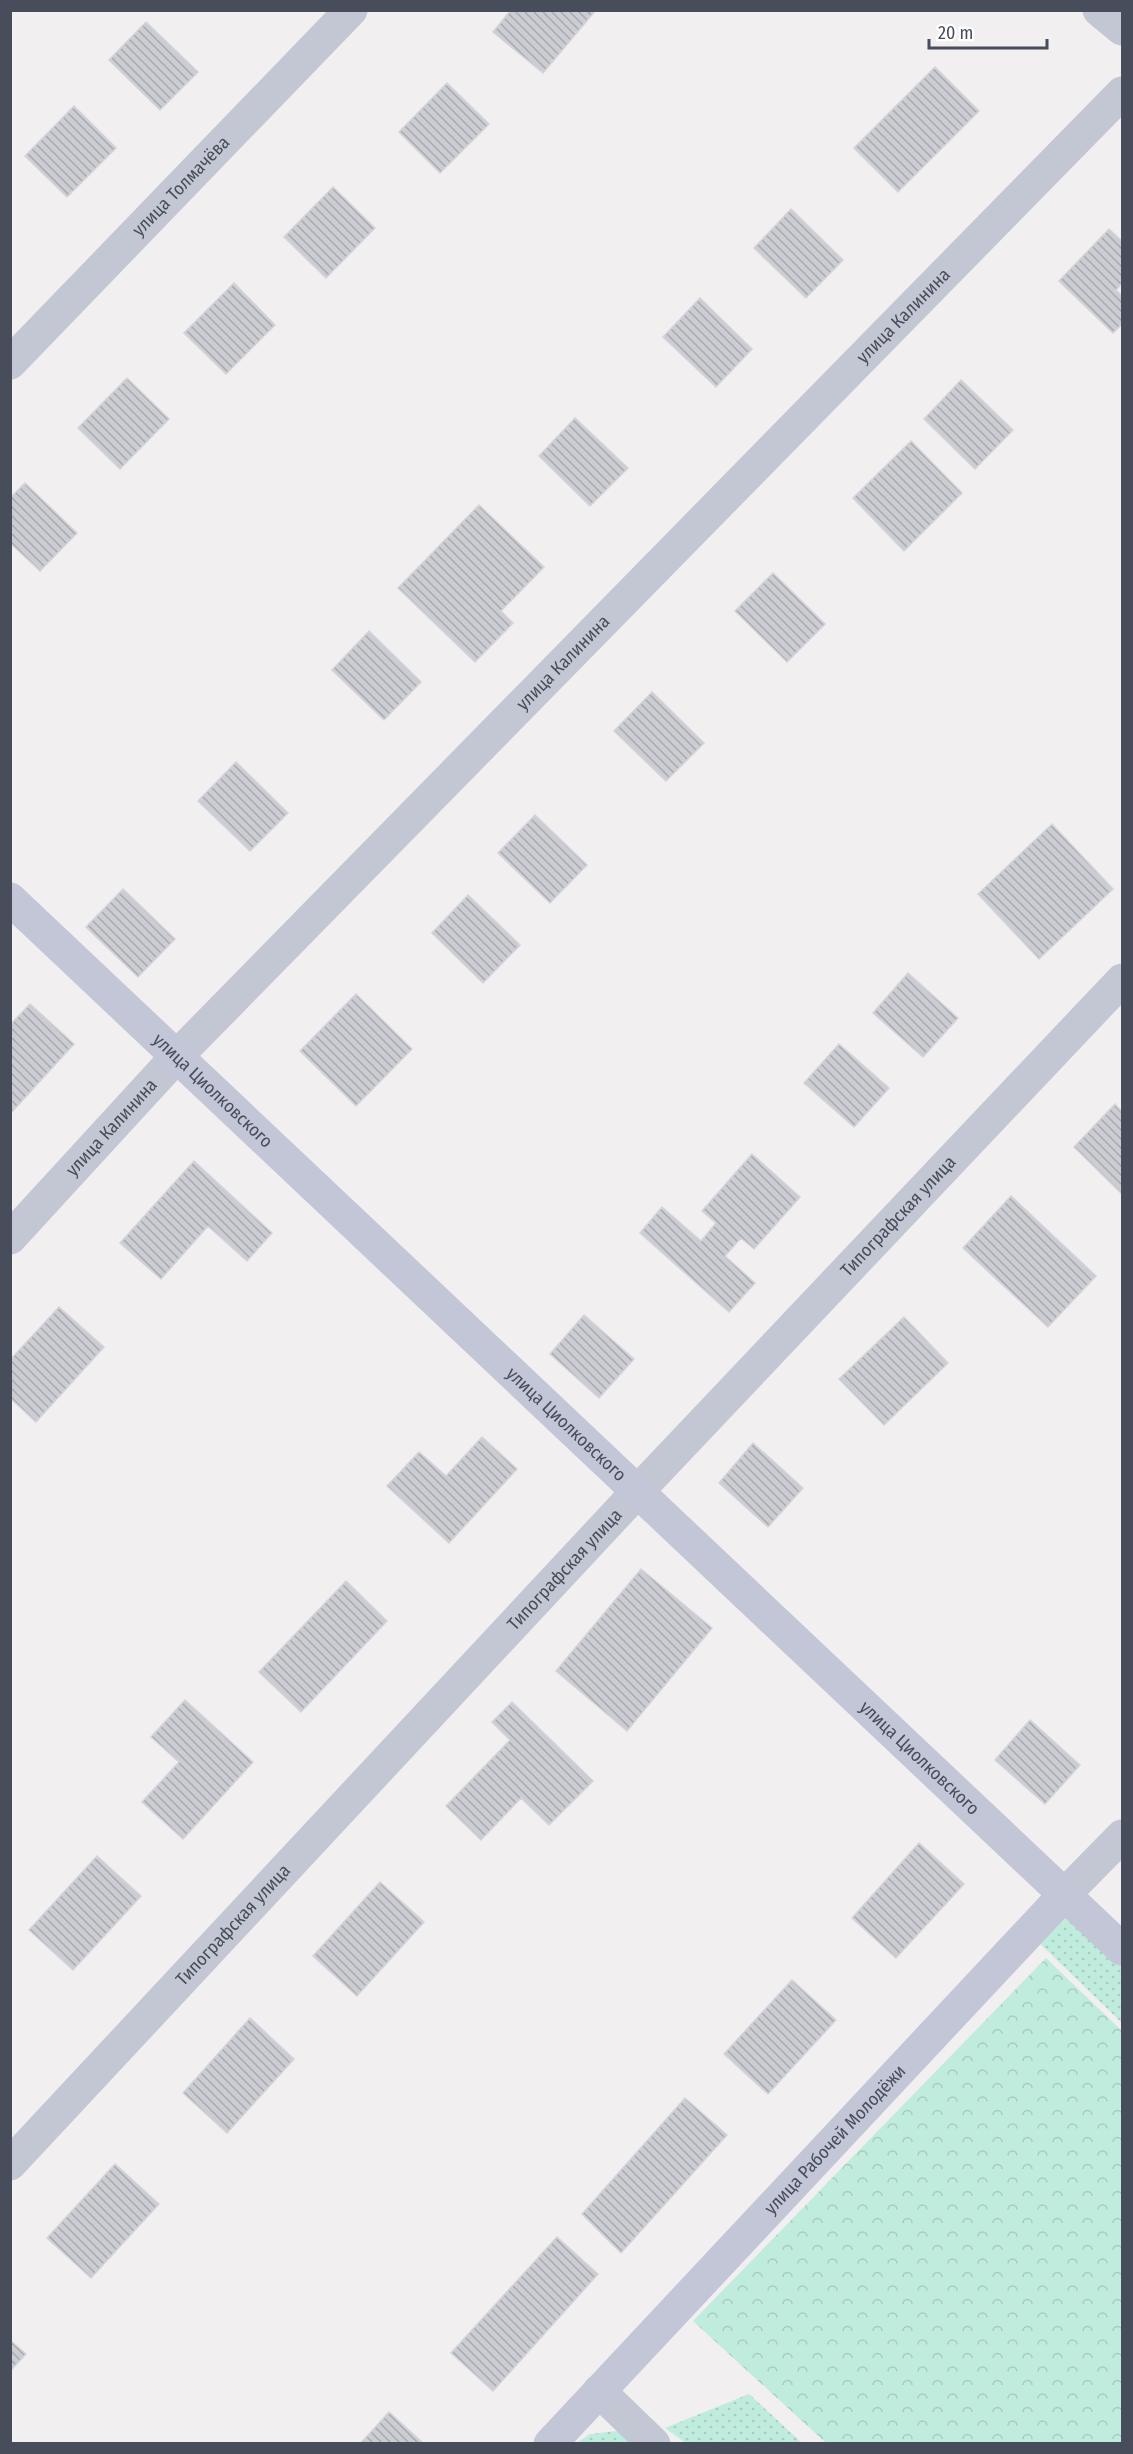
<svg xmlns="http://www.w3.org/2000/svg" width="1133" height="2454" font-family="'Fira Sans Condensed',sans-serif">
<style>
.grass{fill:url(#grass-dots)}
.park{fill:url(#park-crowns)}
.building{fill:url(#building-back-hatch);stroke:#d3d3da;stroke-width:1.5}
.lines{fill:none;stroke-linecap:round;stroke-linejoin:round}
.street{stroke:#c3c7d3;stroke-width:33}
.secondary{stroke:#c3c6d6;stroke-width:33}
.labels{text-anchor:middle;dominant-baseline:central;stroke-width:4.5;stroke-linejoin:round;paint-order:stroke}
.street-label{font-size:18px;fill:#484d5b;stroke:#fff}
</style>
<defs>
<pattern id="grass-dots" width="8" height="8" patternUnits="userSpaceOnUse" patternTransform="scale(1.5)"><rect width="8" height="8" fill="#c0ecdd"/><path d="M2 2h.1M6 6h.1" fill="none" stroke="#a6ccc0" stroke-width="1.8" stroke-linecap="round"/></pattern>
<pattern id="park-crowns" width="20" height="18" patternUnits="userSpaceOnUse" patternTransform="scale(1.5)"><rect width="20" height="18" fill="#c0ecdd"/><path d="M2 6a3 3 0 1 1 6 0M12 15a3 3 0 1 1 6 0" fill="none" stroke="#a6ccc0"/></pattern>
<pattern id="building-back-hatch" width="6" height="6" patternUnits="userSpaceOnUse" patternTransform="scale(1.5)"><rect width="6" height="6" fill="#cccdd3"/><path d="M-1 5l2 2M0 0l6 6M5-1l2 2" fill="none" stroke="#a8a9ae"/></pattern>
</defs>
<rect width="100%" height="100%" fill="#f1efef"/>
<path class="grass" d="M1064,1895l58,54v74l-93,-90z
M749,2394l53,49h-116l-21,-15z
M617,2431l13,12 -52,-1 12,-8z"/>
<path class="park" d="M1046,1958l76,73v412h-296l-133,-122z"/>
<path class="building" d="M511,10h85l-53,63 -50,-41z
M146,22l52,50 -38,38 -51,-50z
M935,67l44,44 -81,81 -44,-44z
M447,83l42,41 -49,49 -41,-41z
M74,106l42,42 -49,49 -42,-41z
M333,187l42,41 -49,50 -42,-41z
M791,209l52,51 -37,38 -52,-50z
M1109,229l13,12v42l-6,7 6,6v28l-9,9 -54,-52z
M234,283l41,42 -49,49 -42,-41z
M700,298l52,51 -36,38 -53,-50z
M127,378l42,41 -49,50 -42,-41z
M961,380l52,50 -38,39 -51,-50z
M575,418l53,50 -38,38 -51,-50z
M911,441l51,52 -58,58 -51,-53z
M25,483l52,50 -37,38 -30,-28v-45z
M479,505l65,62 -43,44 12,12 -38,39 -77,-74z
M773,573l52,51 -38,38 -52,-51z
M369,631l52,51 -37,38 -52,-50z
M652,692l52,51 -38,38 -52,-50z
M236,762l52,51 -38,38 -52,-50z
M535,815l52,50 -37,38 -52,-50z
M1052,824l61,65 -74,70 -61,-65z
M123,889l52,50 -37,38 -52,-50z
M468,895l52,50 -37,38 -51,-50z
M908,973l50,45 -35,39 -50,-44z
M356,994l56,55 -56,57 -56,-55z
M30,1004l44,40 -64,70v-89z
M839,1044l50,44 -35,39 -50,-44z
M1115,1104l7,8v82l-48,-47z
M752,1154l48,43 -46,52 -13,-11 -16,18 30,27 -26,29 -89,-79 22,-26 39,34 15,-18 -14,-12z
M194,1161l78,72 -25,28 -39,-35 -47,53 -41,-36z
M1011,1196l85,80 -48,51 -85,-79z
M59,1307l45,40 -68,75 -26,-24v-38z
M584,1315l50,44 -35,39 -49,-44z
M904,1317l44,46 -64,62 -45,-46z
M482,1437l35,32 -68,74 -62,-57 32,-34 27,24z
M753,1443l50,45 -35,39 -49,-44z
M641,1569l71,59 -85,103 -71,-60z
M346,1581l41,40 -86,91 -42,-40z
M185,1700l68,62 -70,77 -41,-37 37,-40 -28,-25z
M512,1702l81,79 -44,44 -28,-27 -40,42 -35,-34 64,-66 -18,-18z
M1030,1720l50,45 -35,39 -50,-44z
M919,1843l45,41 -68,74 -44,-40z
M97,1856l44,40 -68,74 -44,-40z
M380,1882l44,40 -67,74 -44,-40z
M792,1980l44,40 -68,74 -44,-40z
M250,2018l44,41 -67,74 -44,-40z
M685,2098l42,37 -106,118 -39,-39z
M115,2164l44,40 -68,74 -44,-40z
M557,2237l41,37 -105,117 -42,-38z
M10,2340l16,14 -16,17z
M389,2412l35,32h-64z"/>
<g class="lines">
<g class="street">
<path d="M1099,10l23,19"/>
<path id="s1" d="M10,363l341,-353"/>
<path id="s2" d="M10,1238l168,-183 944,-962"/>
<path d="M1064,1895l58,-59"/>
<path id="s3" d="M10,2164l627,-672 485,-512"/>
<path d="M599,2391l55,53"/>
</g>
<g class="secondary">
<path id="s4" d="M10,899l1112,1050"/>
<path id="s5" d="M550,2444l514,-549"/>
</g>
</g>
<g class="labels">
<g class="street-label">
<text stroke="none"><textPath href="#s1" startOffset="246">улица Толмачёва</textPath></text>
<text stroke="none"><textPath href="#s2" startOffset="1284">улица Калинина</textPath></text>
<text stroke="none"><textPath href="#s2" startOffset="798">улица Калинина</textPath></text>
<text stroke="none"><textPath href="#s4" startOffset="279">улица Циолковского</textPath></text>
<text stroke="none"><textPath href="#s2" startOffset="150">улица Калинина</textPath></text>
<text stroke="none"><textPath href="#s3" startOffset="1299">Типографская улица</textPath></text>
<text stroke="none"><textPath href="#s4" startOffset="765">улица Циолковского</textPath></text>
<text stroke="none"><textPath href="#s3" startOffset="813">Типографская улица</textPath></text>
<text stroke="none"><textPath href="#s4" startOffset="1251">улица Циолковского</textPath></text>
<text stroke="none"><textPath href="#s3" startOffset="327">Типографская улица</textPath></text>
<text stroke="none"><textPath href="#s5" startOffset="417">улица Рабочей Молодёжи</textPath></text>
</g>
</g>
<rect width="1133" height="2454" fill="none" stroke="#484d5b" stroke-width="24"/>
<path d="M929 39v9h118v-9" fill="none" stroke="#484d5b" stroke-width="3"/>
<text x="938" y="39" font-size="18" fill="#484d5b" stroke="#ffffff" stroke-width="4.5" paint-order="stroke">20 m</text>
</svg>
